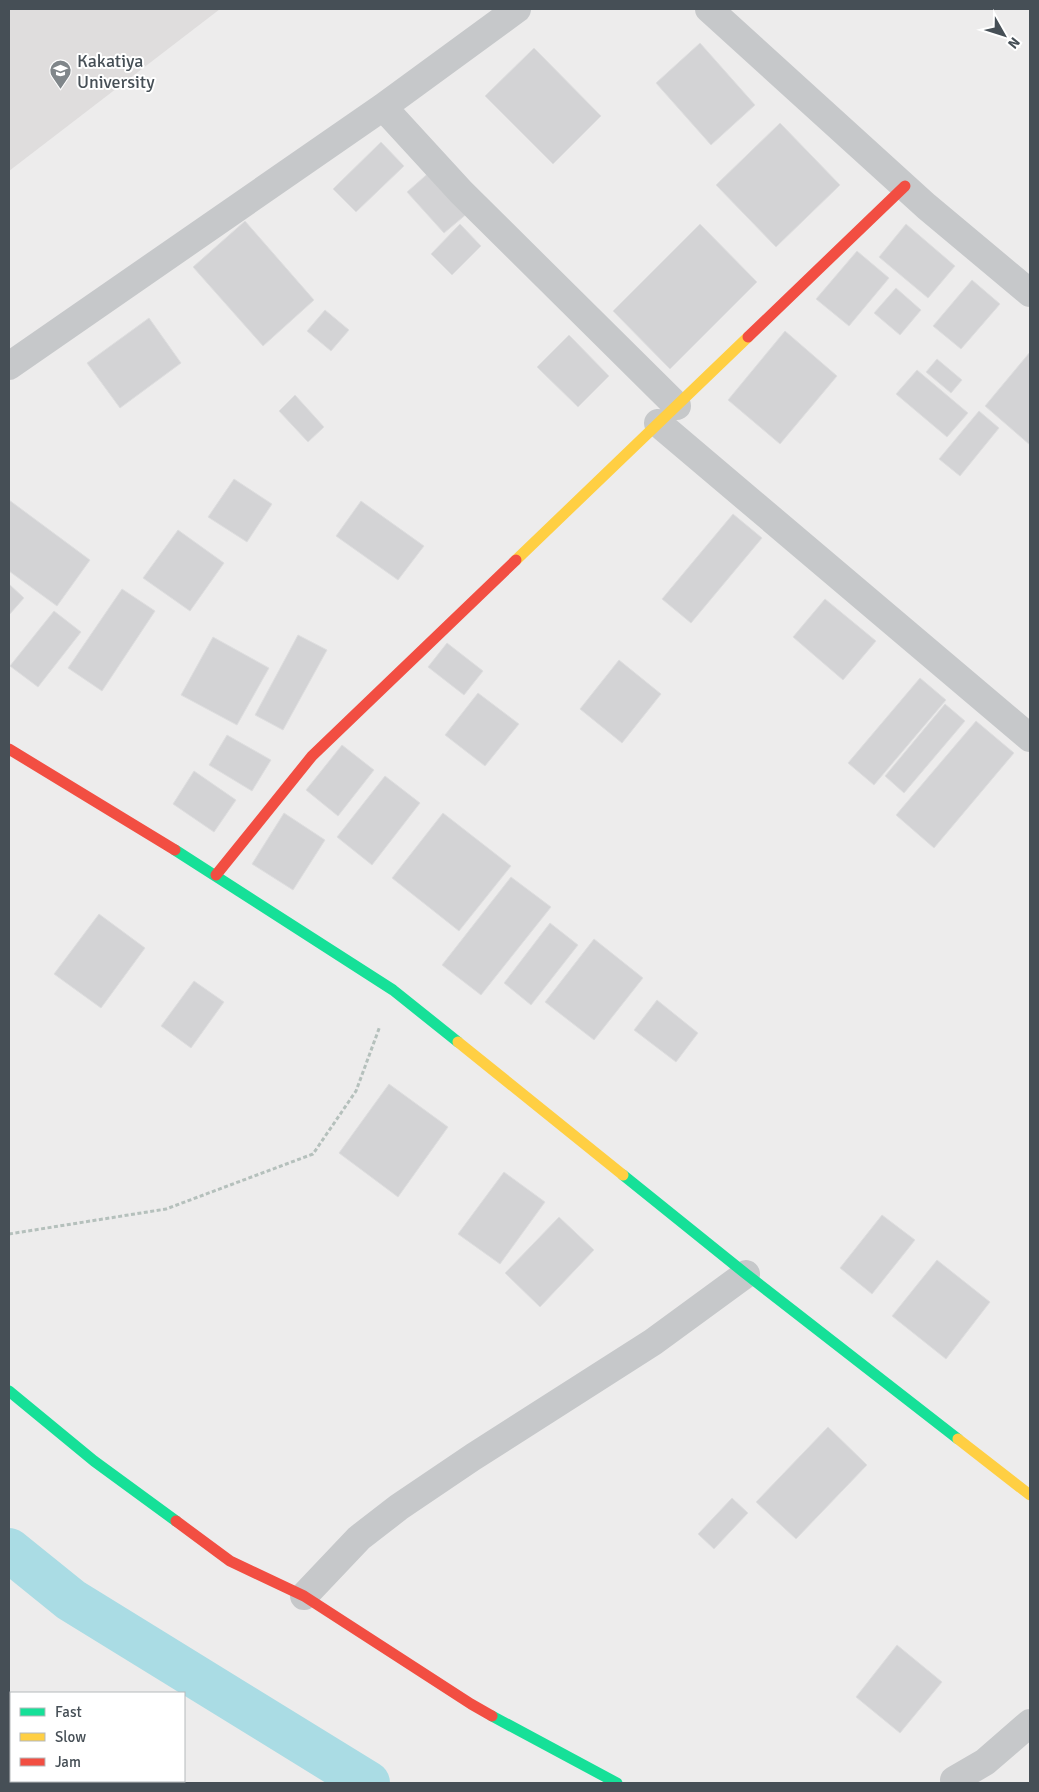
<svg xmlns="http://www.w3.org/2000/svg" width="1039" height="1792" font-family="Signika,sans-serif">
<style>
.education{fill:#dfdddd}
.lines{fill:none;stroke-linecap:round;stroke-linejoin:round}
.canal{stroke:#aadce4;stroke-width:44}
.building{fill:#d3d3d5;stroke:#dededf}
.path{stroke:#b5c0bc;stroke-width:3;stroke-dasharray:4 2.5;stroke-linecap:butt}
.street{stroke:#c6c8ca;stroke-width:28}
.fast{stroke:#16e098;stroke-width:11}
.slow{stroke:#ffcf43;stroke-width:11}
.jam{stroke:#f24e42;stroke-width:11}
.labels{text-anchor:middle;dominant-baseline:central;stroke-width:4;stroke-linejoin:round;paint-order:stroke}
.poi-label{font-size:18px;fill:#464f56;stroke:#fff;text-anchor:start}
</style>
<rect width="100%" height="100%" fill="#edecec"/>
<path class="education" d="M9,9h211l-211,162z"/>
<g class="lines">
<path class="canal" d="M9,1550l62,50 297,183"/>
</g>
<path class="building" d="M700,43l55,62 -44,40 -55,-62z
M534,48l67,68 -48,48 -68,-68z
M780,123l60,62 -64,62 -60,-62z
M381,142l23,24 -48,46 -23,-23z
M432,170l37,42 -25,21 -37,-41z
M245,221l69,79 -51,46 -70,-79z
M460,224l21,22 -29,29 -21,-21z
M700,224l57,58 -87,87 -57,-58z
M906,224l49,42 -27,32 -49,-41z
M857,251l32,27 -40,48 -33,-27z
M972,280l28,24 -39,45 -28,-23z
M896,288l25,22 -21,25 -26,-22z
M325,310l24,20 -18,21 -24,-20z
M149,318l32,45 -61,45 -33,-45z
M785,331l52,45 -57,68 -52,-44z
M569,335l40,41 -31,31 -41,-40z
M1030,352v93l-45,-39z
M937,359l25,21 -11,13 -25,-21z
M917,370l51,43 -21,24 -51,-43z
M295,395l29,32 -16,15 -29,-31z
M979,411l20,17 -39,48 -21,-17z
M234,479l38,25 -25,38 -39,-25z
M9,500l81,60 -33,46 -48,-35z
M361,501l63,45 -26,34 -62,-44z
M733,514l29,24 -71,85 -29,-24z
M178,530l46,33 -34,48 -47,-33z
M9,584l15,14 -15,17z
M122,589l33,22 -53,80 -34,-23z
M825,599l51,42 -33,39 -50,-43z
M54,611l27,21 -43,55 -28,-21z
M298,635l29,15 -44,80 -28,-15z
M213,637l56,31 -32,57 -56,-30z
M447,643l36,28 -19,24 -36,-28z
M619,660l42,34 -39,49 -42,-34z
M920,678l26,22 -72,85 -26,-22z
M478,693l41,31 -34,42 -40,-31z
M945,704l20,17 -61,72 -19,-17z
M976,721l38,32 -80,95 -38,-33z
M227,735l44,25 -19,31 -43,-26z
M342,745l32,25 -36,46 -32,-26z
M194,771l42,29 -22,32 -41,-28z
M385,776l35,27 -48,62 -35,-28z
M284,813l41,27 -32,50 -41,-26z
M443,813l68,53 -52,65 -67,-53z
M511,877l40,30 -70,88 -39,-30z
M99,914l46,34 -44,60 -47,-34z
M550,923l28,22 -47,60 -27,-22z
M594,939l49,39 -49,62 -49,-38z
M194,981l30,21 -33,46 -30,-22z
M657,1000l41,33 -22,29 -42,-32z
M389,1084l59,43 -50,70 -59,-44z
M504,1172l41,30 -45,62 -42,-30z
M882,1215l33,25 -43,54 -32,-26z
M559,1217l35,33 -54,57 -35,-34z
M937,1260l53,42 -44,57 -54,-43z
M828,1427l39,38 -71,74 -40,-37z
M732,1498l16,15 -34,36 -16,-15z
M897,1645l45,37 -42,51 -44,-36z"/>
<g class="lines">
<path class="path" d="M9,1234l157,-25 147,-55 43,-63 24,-65"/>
<path class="street" d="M709,9l217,197 104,87
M383,107l78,85 216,214
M9,366l374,-259 134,-98
M658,423l372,315
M304,1596l55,-58 40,-31 74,-50 180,-115 93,-68
M954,1780l31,-18 45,-39"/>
<path class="fast" d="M175,850l218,140 65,52
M623,1175l123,99 212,165
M9,1391l85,70 82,60
M492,1716l125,67"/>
<path class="slow" d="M516,560l232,-223
M458,1042l165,133
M958,1439l72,56"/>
<path class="jam" d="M748,337l157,-151
M9,749l166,101
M216,875l96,-119 204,-196
M176,1521l54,40 74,35 167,108 21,12"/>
</g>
<defs>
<symbol id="university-pin" viewBox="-11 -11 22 30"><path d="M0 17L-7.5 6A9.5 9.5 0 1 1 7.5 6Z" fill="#80868a" stroke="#fff"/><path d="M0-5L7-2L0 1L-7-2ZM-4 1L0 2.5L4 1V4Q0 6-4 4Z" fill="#fff"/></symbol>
</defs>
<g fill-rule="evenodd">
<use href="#university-pin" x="48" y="58" width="25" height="34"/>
</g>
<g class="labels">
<g class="poi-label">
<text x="77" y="61">Kakatiya<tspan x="77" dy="21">University</tspan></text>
</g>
</g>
<rect width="1039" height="1792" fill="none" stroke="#464f56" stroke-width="20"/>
<rect x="10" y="1692" width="175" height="90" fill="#ffffff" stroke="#b5b9bb"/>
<rect x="20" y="1708" width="25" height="8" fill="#16e098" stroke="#b5b9bb"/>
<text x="55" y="1717" font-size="15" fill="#464f56">Fast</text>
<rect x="20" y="1733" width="25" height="8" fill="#ffcf43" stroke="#b5b9bb"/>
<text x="55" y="1742" font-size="15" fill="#464f56">Slow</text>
<rect x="20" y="1758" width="25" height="8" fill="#f24e42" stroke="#b5b9bb"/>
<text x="55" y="1767" font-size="15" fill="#464f56">Jam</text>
<g transform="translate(1004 35) rotate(129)" stroke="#ffffff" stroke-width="4" paint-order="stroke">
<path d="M0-4L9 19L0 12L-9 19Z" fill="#464f56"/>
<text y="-8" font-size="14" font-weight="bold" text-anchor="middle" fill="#464f56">N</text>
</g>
</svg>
